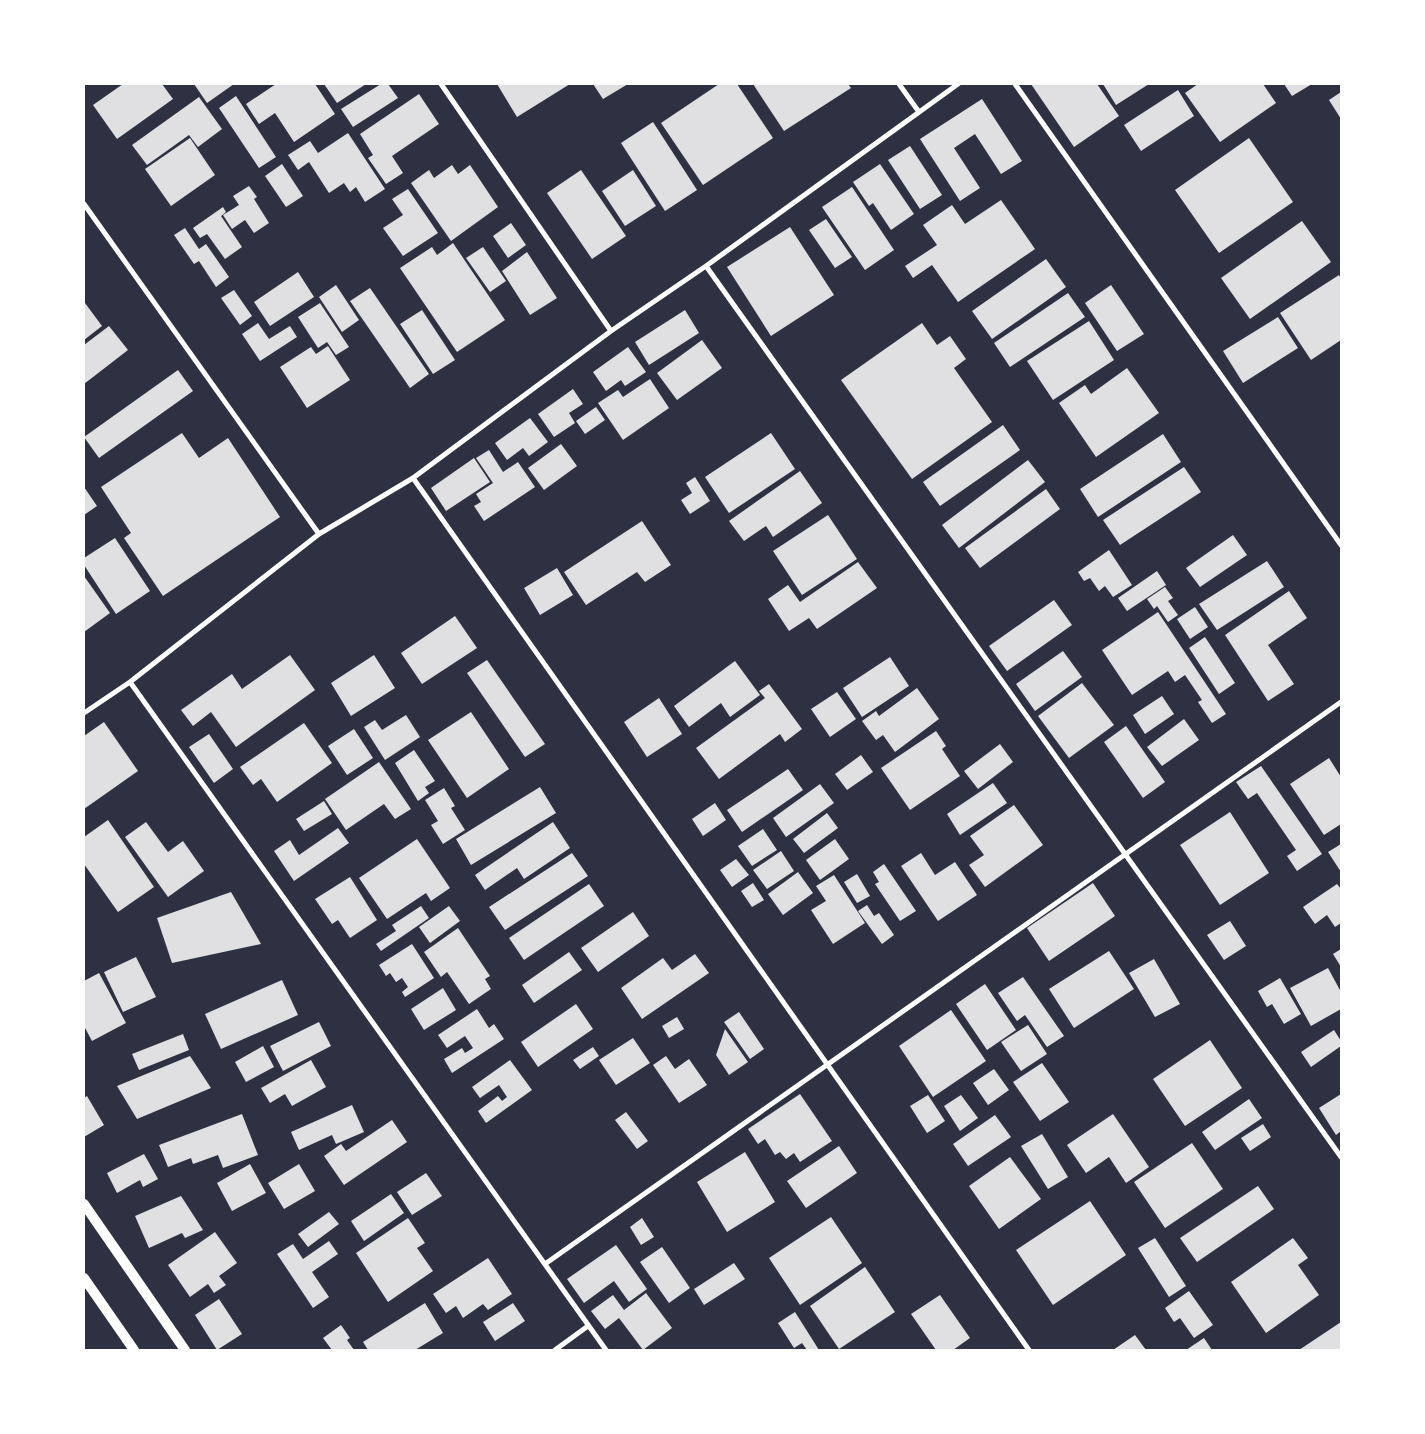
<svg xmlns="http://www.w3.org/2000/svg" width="1425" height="1434" font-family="Signika,sans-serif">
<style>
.building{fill:#e0e0e3}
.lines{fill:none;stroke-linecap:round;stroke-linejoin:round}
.minor{stroke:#fff;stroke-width:5}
.secondary{stroke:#fff;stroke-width:10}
</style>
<rect width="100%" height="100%" fill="#2d3142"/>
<path class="building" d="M123,84h39l11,15 -56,40 -24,-34z
M194,84h40l-27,19z
M276,84h39l20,30 -41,28 -19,-29 -16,11 -13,-20z
M324,84h42l-29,19z
M381,84h7l10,14 -45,29 -12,-18z
M497,84h73l-53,33z
M593,84h35l-25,15z
M719,84h18l36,54 -70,47 -42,-62z
M753,84h95l3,4 -67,43z
M1031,84h66l22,32 -45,31z
M1103,84h46l-33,21z
M1198,84h65l13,19 -56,39 -35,-49z
M1284,84h28l-20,12z
M1178,90l16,26 -53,35 -17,-26z
M1341,92v27l-12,-19z
M419,94l20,30 -47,32 11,17 -17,11 -18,-26 5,-3 -13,-21z
M236,96l40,61 -17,11 -40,-60z
M199,97l23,32 -24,18 -9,-12 -42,30 -15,-20z
M982,99l40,62 -21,13 -26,-40 -21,14 26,40 -20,13 -40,-62z
M653,122l44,68 -32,21 -44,-68z
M348,133l37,56 -20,13 -9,-15 -6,5 -6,-9 -15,10 -20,-31 -11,8 -10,-15 22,-14 8,12z
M190,138l25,37 -44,31 -26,-37z
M1249,138l44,64 -74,51 -44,-63z
M910,146l32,49 -22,14 -32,-49z
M282,164l21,32 -17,11 -21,-31z
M880,164l34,50 -23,16 -18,-27 -4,3 -16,-24z
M452,165l6,9 12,-9 28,42 -47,34 -40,-58 18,-13 5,8z
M581,170l45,66 -34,23 -45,-66z
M633,170l23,36 -31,20 -23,-35z
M249,186l8,11 -3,2 15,24 -15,10 -9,-13 -13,9 -9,-14 16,-10 -6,-9z
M852,187l42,63 -29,20 -43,-63z
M408,189l30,44 -35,23 -20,-28 20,-13 -11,-16z
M1001,200l34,49 -77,53 -26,-37 -19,13 -8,-12 32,-21 -14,-20 29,-20 13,19z
M223,207l3,5 -6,5 1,-1 21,31 -17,12 -18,-25 -7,4 -7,-10z
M826,219l26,38 -17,11 -26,-38z
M1302,221l29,41 -81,57 -29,-41z
M511,223l15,22 -18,13 -15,-22z
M790,227l44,68 -63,41 -44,-69z
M185,228l14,21 7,-5 23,33 -13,10 -17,-26 -5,3 -20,-29z
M453,243l52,77 -48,32 -57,-84 32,-21 5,8z
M483,247l23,34 -16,11 -24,-34z
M527,252l30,46 -27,17 -28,-44z
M1046,259l20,28 -74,52 -20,-28z
M298,272l16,25 -44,29 -16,-24z
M1339,275l2,4v61l-30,20 -31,-47z
M336,285l23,35 -17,12 -23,-35z
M1111,285l33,49 -27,17 -32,-48z
M370,288l59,86 -19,14 -60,-87z
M234,290l18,26 -12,9 -19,-27z
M1068,293l17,24 -75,50 -16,-24z
M85,303l17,23 -18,14v-36z
M320,303l29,44 -13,8 -9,-13 -9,6 -20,-31z
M422,310l33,50 -22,14 -33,-50z
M685,310l14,23 -50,32 -14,-23z
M1278,317l20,31 -55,35 -20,-32z
M1089,321l25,39 -61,40 -26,-39z
M258,323l11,16 21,-13 7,11 -37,24 -18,-27z
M922,323l15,22 13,-9 16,23 -12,9 38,54 -80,57 -71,-99z
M109,326l19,24 -44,34v-39z
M702,340l20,28 -45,32 -20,-27z
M328,346l22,34 -43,28 -27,-41 31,-20 5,7z
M628,347l18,25 -21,14 -4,-6 -15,11 -13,-19z
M1127,368l32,45 -63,44 -37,-54 26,-18 6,9z
M178,370l15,21 -94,67 -15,-21z
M650,379l19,29 -46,32 -25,-37 20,-13 5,7z
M573,389l10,15 -14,9 6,10 -21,14 -16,-23z
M596,407l9,13 -20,14 -9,-13z
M530,418l18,24 -19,14 -6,-8 -16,12 -12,-17z
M1003,425l17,25 -80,56 -17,-24z
M182,433l17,25 29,-20 52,79 -117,79 -39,-58 7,-5 -30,-46z
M771,433l24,36 -66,44 -24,-36z
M1163,434l18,28 -83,55 -18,-28z
M561,444l16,22 -33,24 -16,-22z
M489,450l14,22 15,-10 17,25 -51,34 -10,-15 7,-4 -5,-8 17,-11 -17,-25z
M474,458l16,24 -44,29 -15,-23z
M1028,460l17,22 -86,66 -17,-23z
M1184,467l17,25 -81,53 -17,-25z
M800,471l22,32 -49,34 -7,-11 -22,15 -15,-20z
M695,477l15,24 -20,13 -9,-14 11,-7 -6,-10z
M84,487l13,19 -13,9z
M1046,489l14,20 -80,59 -15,-20z
M828,515l29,44 -55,36 -29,-44z
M642,521l29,44 -26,17 -8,-10 -51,33 -22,-33z
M1233,535l14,20 -47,32 -14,-19z
M115,538l35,53 -34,23 -32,-49v-7z
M1109,550l23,35 -19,12 -8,-11 -6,5 -9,-13 -6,3 -6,-9z
M1267,561l17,26 -67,43 -18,-26z
M858,562l19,26 -60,41 -8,-11 -20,13 -21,-32 20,-14 12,17z
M557,568l16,27 -33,20 -16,-27z
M1157,571l9,14 -39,26 -9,-13z
M84,576l26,37 -26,19z
M1165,587l8,11 -5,3 10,14 -10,7 -11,-16 -3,3 -7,-10z
M1289,591l18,27 -39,27 26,39 -26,17 -43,-66z
M1054,600l18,25 -65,46 -18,-25z
M1195,607l13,20 -18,12 -13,-20z
M1158,612l68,102 -14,9 -14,-21 4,-2 -17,-25 -10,7 -7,-11 -36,24 -30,-45z
M455,616l22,32 -55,36 -21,-31z
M1205,637l30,46 -16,11 -30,-46z
M1063,651l19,26 -47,34 -19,-27z
M290,655l25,35 -79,57 -25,-35 -18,14 -12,-16 51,-36 10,15z
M374,655l21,33 -44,28 -20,-33z
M890,657l19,29 -47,31 -19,-29z
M487,660l58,84 -20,13 -58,-84z
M735,661l25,34 -30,22 -9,-14 -32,24 -15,-21z
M1082,683l32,42 -45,33 -31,-42z
M769,684l33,45 -17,13 -5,-8 -61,45 -23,-31 69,-50 -6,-7z
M917,688l22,31 -44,33 -12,-17 -7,5 -14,-19 14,-10 3,5z
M837,692l19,27 -26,18 -19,-28z
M1162,696l12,18 -29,20 -12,-19z
M659,698l23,36 -35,23 -23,-35z
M471,712l38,57 -42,29 -39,-58z
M406,715l14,22 -35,23 -21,-33 11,-7 7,10z
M1184,719l15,21 -37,26 -15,-19z
M104,722l34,49 -54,38v-73z
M304,723l28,40 -55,39 -16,-23 -8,6 -13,-18z
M1126,726l39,56 -22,16 -39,-56z
M354,729l19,29 -26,17 -19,-29z
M936,731l10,15 -4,3 18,27 -50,34 -29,-42z
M209,734l24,35 -19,14 -25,-36z
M1000,744l13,18 -35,27 -14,-18z
M414,750l21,31 -10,6 4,6 -11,8 -23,-38z
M861,755l12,17 -26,18 -12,-16z
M1329,758l12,19v47l-17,11 -34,-51z
M379,762l32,47 -16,10 -11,-15 -38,26 -21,-31z
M1261,766l61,88 -25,17 -10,-15 9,-6 -39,-57 -9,6 -12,-17z
M788,769l15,21 -61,42 -15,-22z
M993,783l14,20 -47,32 -13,-21z
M820,784l14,19 -48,34 -13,-19z
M540,787l16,26 -85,52 -15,-26z
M444,788l11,18 -4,2 14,22 -22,14 -12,-19 7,-4 -13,-21z
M324,801l8,13 -28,17 -8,-12z
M715,803l11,17 -23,16 -11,-17z
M1014,805l29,40 -58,42 -16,-22 15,-10 -14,-19z
M1230,812l39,61 -49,32 -40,-60z
M827,813l11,15 -34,25 -11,-14z
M108,820l46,67 -36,25 -34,-48v-27z
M146,822l22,30 15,-11 21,30 -36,26 -43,-60z
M553,822l17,26 -46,31 -7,-11 -32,22 -10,-15z
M338,828l11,15 -55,38 -20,-30 16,-11 9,15z
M763,829l14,21 -25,16 -14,-20z
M417,839l33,49 -19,13 -5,-8 -39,26 -28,-41z
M835,839l14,20 -29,21 -14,-20z
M1341,844v28l-13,-20z
M781,851l13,20 -27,18 -14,-19z
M572,853l16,23 -83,54 -16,-23z
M921,853l14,22 20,-13 22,33 -39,26 -37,-55z
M736,859l13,16 -17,12 -12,-17z
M884,864l32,47 -16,10 -25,-37 4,-2 -6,-10z
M798,872l15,21 -30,22 -15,-21z
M857,874l13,22 -13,7 -13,-21z
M834,875l31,48 -32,21 -22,-34 15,-9 -10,-15z
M350,877l27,43 -27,18 -12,-18 -6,4 -17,-25z
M753,883l11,17 -12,7 -11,-16z
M1093,883l22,33 -66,45 -22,-33z
M589,884l15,22 -80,54 -15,-22z
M1337,884l4,5v34l-6,4 -8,-12 -12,9 -12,-17z
M231,892l30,52 -89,19 -15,-45z
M867,905l7,11 5,-3 15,22 -12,9 -24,-33z
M421,906l8,12 -48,33 -5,-7 20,-13 -4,-6z
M449,906l11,15 -30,22 -11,-16z
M633,912l16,24 -51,36 -17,-24z
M1230,921l16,25 -22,14 -17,-25z
M458,928l32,48 -5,3 6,10 -22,15 -22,-32 -6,5 -17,-25z
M412,944l22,34 -29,19 -3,-5 6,-5 -6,-9 -6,4 -6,-9 -4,3 -7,-11z
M1341,949v18l-8,-13z
M1109,951l25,38 -60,39 -25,-39z
M569,952l13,18 -48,33 -12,-18z
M695,954l14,19 -67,46 -21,-31 42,-30 9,12z
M136,957l20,40 -33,15 -19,-40z
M1154,959l26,45 -25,13 -26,-44z
M1328,968l13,24v17l-30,17 -21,-38z
M99,973l27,50 -34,18 -8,-15v-45z
M1023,977l41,59 -17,11 -22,-32 -8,6 -19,-28z
M1280,978l21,36 -17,10 -12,-20 -5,3 -9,-16z
M282,980l16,35 -77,34 -16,-35z
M985,984l31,46 -29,20 -31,-46z
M443,988l13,22 -32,20 -13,-21z
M576,1004l17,25 -55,38 -17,-25z
M477,1009l12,19 5,-4 10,15 -52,34 -8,-14 18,-11 3,5 8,-5 -8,-12 -18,12 -9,-13z
M951,1010l35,51 -53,36 -34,-51z
M739,1012l25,37 -14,10 -26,-37z
M677,1017l7,12 -15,9 -7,-12z
M319,1022l12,24 -48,25 -13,-25z
M1028,1025l19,29 -26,17 -20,-29z
M725,1029l23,33 -19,13 -13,-20z
M1334,1030l7,11v5l-30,21 -10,-15z
M183,1034l6,16 -50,20 -7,-16z
M633,1038l17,25 -34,22 -17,-25z
M1210,1040l32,48 -57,38 -32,-47z
M263,1046l11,21 -28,15 -11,-20z
M593,1047l6,9 -19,13 -7,-9z
M190,1056l21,32 -74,31 -20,-33z
M666,1056l9,13 14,-10 18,26 -28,18 -26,-38z
M311,1060l15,27 -34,19 -7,-12 -15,9 -9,-15z
M510,1060l22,30 -46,33 -8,-12 20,-15 4,5 5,-4 -8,-12 -19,13 -8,-11z
M1042,1063l27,39 -29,19 -27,-39z
M994,1069l15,21 -21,15 -15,-22z
M800,1094l32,47 -32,21 -6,-9 -8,6 -6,-7 -5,3 -10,-16 -7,5 -10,-15z
M1341,1094v37l-5,4 -17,-27z
M928,1095l17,26 -18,12 -17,-27z
M961,1095l17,23 -18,13 -16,-25z
M87,1096l17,29 -20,12v-39z
M1249,1099l13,19 -47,32 -13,-18z
M352,1105l12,27 -28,12 -4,-9 -33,15 -8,-18z
M626,1112l22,29 -11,8 -22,-29z
M242,1114l16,41 -35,13 -5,-13 -25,9 -2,-6 -23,9 -9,-22z
M1113,1114l36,53 -23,16 -17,-26 -23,16 -19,-28z
M995,1115l16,22 -43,29 -15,-22z
M392,1120l15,22 -63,43 -20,-29 17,-12 5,7z
M1263,1124l8,13 -21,14 -9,-13z
M1042,1134l26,43 -20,12 -27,-43z
M1192,1143l31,46 -58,39 -31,-46z
M839,1146l18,27 -51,35 -19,-27z
M745,1152l30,50 -48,30 -30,-50z
M144,1154l14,25 -15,8 -3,-7 -23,13 -10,-20z
M1010,1157l31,42 -42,30 -30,-43z
M250,1164l16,29 -34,18 -15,-28z
M299,1164l16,27 -31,18 -16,-26z
M426,1173l16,23 -30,19 -15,-23z
M1258,1186l16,23 -77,53 -17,-24z
M391,1194l13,19 -40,28 -13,-20z
M181,1196l22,34 -18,8 -3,-5 -33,15 -14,-32z
M1090,1201l36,54 -73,50 -37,-55z
M329,1212l10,12 -31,23 -10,-13z
M831,1217l31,46 -62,42 -31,-47z
M408,1218l17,25 -8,5 16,23 -45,31 -32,-49z
M642,1218l12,19 -13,8 -11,-18z
M215,1232l22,31 -18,13 7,9 -12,8 -6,-9 -18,13 -22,-32z
M1155,1238l31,48 -17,11 -31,-49z
M1293,1238l15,20 -10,7 21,30 -53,38 -35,-51z
M329,1241l9,13 -26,18 17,25 -16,11 -36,-54 16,-10 10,15z
M616,1245l31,44 -18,13 -15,-21 -30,22 -17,-24z
M662,1247l28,41 -21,15 -29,-41z
M488,1258l24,36 -24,16 -5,-6 -20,14 -7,-12 -10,7 -13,-19z
M734,1263l11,16 -41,26 -10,-16z
M865,1267l30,45 -56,37 -29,-43z
M1189,1291l24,34 -19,13 -14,-20 -6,4 -9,-14z
M646,1293l26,35 -29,22 -24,-32 -14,11 -14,-18 22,-16 11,15z
M940,1295l30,43 -17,12h-17l-25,-36z
M219,1299l23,35 -25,16 -22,-35z
M425,1303l18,30 -28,17h-47l-5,-8z
M513,1303l12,18 -30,20 -12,-19z
M795,1312l24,38h-12l-5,-7 -8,5 -16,-25z
M1341,1322v28h-42z
M341,1325l9,13 -3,2 7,10h-22l-9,-12z
M1135,1335l11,15h-33z
M1204,1338l8,12h-26z"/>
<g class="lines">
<path class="minor" d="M441,84l170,247
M899,84l20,28
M1015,84l326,461
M84,204l235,330
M706,266l635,891
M413,478l616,872
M130,682l476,668
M84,713l46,-31 189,-148 94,-56 198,-147 95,-65 252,-182
M545,1264l796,-562
M555,1350l33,-24"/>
<path class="secondary" d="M84,1204l101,146
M84,1278l50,72"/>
</g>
<rect width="1425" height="1434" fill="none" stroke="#ffffff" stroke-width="170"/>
</svg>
